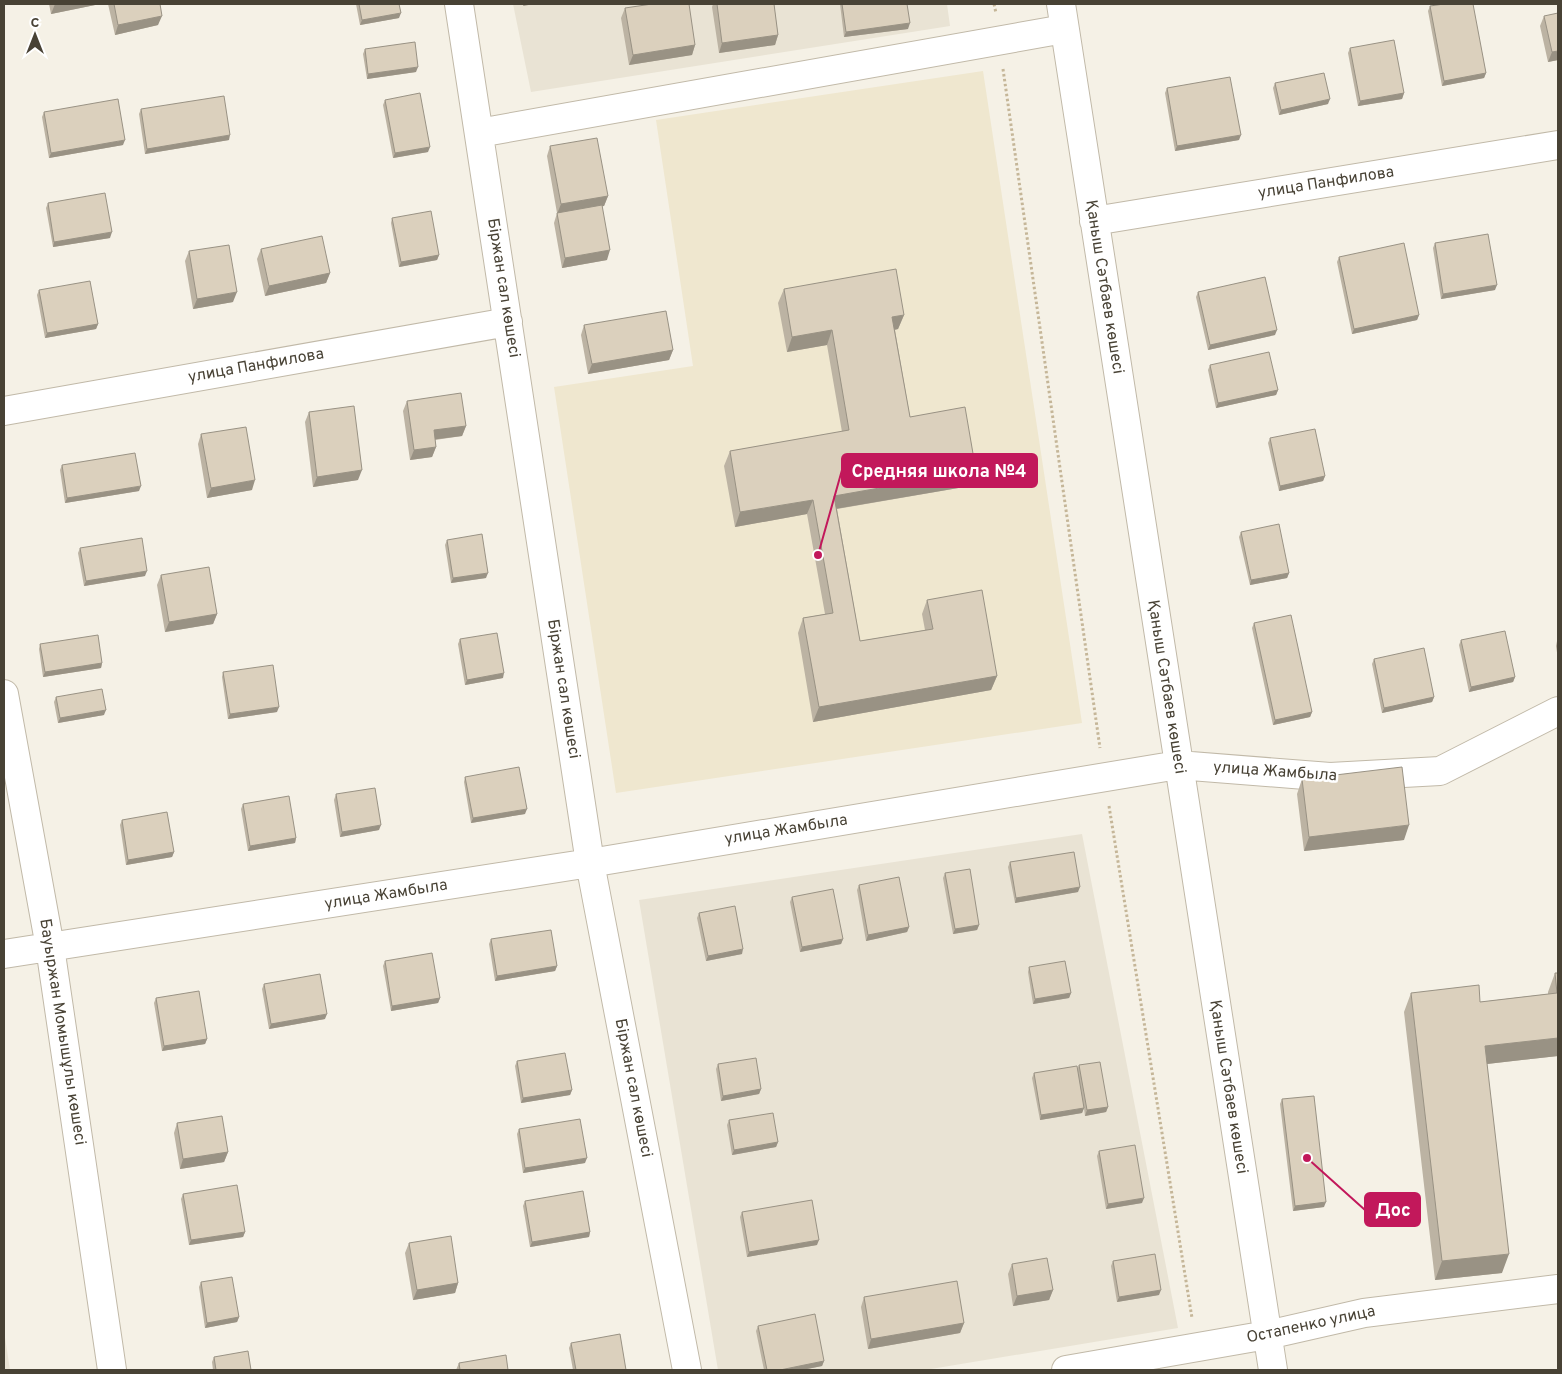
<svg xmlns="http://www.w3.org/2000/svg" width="1562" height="1374" font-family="Overpass,sans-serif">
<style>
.residential{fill:#e9e3d4}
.education{fill:#efe7cf}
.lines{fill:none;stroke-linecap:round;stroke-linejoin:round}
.minor-casing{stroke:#c1b9a8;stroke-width:30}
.path{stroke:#c5b698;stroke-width:3;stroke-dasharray:2.5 2.5;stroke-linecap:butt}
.minor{stroke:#fff;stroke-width:28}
.wall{fill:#bcb3a3}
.shaded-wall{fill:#999284}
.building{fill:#dbd0bd;stroke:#999284}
.labels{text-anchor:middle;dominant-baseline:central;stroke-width:5;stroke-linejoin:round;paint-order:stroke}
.street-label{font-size:16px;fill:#484235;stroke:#fff}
.leader{fill:none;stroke:#c2185b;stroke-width:2}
.callout-dot{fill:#c2185b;stroke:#fff;stroke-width:2}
.callout{fill:#c2185b;stroke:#c2185b;stroke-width:2}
.callout-label{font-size:18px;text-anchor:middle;font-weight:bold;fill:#fff}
</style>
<rect width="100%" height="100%" fill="#f5f1e6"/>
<path class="residential" d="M513,4h434l3,22 -419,66z
M1082,834l96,494 -253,42h-207l-79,-470z
M4,1331l6,39h-6z"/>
<path class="education" d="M983,71l99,652 -466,70 -62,-406 139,-21 -37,-246z"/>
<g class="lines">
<defs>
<path id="minor" d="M459,4l131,859 97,507
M1061,4l212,1366
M479,133l585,-104
M1094,221l464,-76
M4,411l504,-89
M4,694l46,253 62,423
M4,954l586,-91 588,-98 152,12 110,-6 118,-60
M1066,1370l201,-35 97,-22 194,-24"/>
</defs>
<use href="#minor" class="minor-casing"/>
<path class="path" d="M994,4l2,9
M1003,69l97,679
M1109,806l83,512"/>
<use href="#minor" class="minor"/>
</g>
<path class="wall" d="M49,4h51l-49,10z
M108,4h52l-2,21 -43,10z
M356,4h43v14l-39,7z
M713,4h61l4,31 -3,10 -56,8 -7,-46z
M840,4h67l1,25 -64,8z
M1430,6l56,67 -2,5 -42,8 -14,-75z
M625,8l70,37 -3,10 -63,10 -8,-47z
M1544,16l14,44 -10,2 -8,-36z
M1350,48l54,45 -2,6 -44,7 -10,-53z
M365,49l51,23 -49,7 -4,-25z
M1275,83l53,21 -49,11 -6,-27z
M1167,88l72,52 -64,11 -10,-58z
M385,100l43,52 -35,6 -10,-53z
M141,109l88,31 -84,14 -6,-40z
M44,112l79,33 -74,13 -7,-41z
M550,146l58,50 -4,10h-2l5,54 -45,8 -8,-45 3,-10 -10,-57z
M48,203l62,35 -57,9 -7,-39z
M392,218l47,37 -2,5 -38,7 -8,-44z
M1435,243l60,47 -54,9 -8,-51z
M261,249l69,24 -4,10 -61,13 -8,-37z
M189,251l44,51 -40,7 -8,-48z
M1339,257l80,58 -2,5 -65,14 -15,-72z
M784,289l120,26 -6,14 -3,1 15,87 66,54 -6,15 -133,23 23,132 65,-11 -3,-16 5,-14 70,76 -6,14 -178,32 -15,-89 5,-15 22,-4 -18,-100 -72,13 -11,-61 6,-15 112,-19 -15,-87 -40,7 -9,-49z
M39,290l59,34 -2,5 -51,9 -8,-43z
M1198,292l77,43 -67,15 -12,-53z
M584,325l89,25 -4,10 -81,14 -7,-39z
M1210,365l68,25 -2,5 -60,13 -8,-38z
M407,401l59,25 -4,10 -27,4 1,7 -4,10 -22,3 -7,-49z
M309,412l49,68 -45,7 -8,-65z
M201,434l51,56 -45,8 -9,-54z
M1270,438l55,38 -2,5 -44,10 -11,-48z
M62,465l77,26 -74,12 -5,-33z
M1241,532l48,41 -2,5 -37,7 -11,-48z
M447,540l39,38 -35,5 -6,-38z
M80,548l65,28 -61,10 -6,-33z
M161,575l56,39 -4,10 -48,8 -8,-47z
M1254,623l58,89 -2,5 -37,8 -21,-97z
M460,639l43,39 -38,7 -7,-41z
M1461,640l54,37 -2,5 -44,10 -10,-47z
M1557,641h1v18l-2,-13z
M40,644l62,19 -1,5 -58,9 -4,-28z
M1374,659l60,38 -2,5 -50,11 -10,-49z
M223,672l54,40 -49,7 -6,-42z
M56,697l48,18 -46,8 -4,-21z
M465,777l60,37 -54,9 -7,-41z
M1302,779l102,61 -100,11 -7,-57z
M336,794l43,36 -39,7 -6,-37z
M243,804l53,34 -1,5 -47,8 -7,-42z
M122,820l52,32 -2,5 -46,8 -6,-40z
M1010,862l68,30 -63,11 -7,-36z
M945,873l34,52 -2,5 -24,4 -10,-56z
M859,885l50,42 -2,5 -41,9 -9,-51z
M792,897l51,42 -2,5 -41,8 -10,-50z
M699,913l43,41 -36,7 -9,-43z
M491,939l66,27 -2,5 -60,10 -6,-37z
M385,961l55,37 -2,5 -47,8 -8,-45z
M1029,967l42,26 -2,5 -36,6 -5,-32z
M1555,973h3v83l-71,8 15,209 -67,7 -31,-268 7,-19 69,9 68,-8v-2z
M264,984l61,35 -56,10 -7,-40z
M156,998l51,41 -2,5 -43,7 -8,-48z
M517,1061l55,29 -2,5 -49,8 -6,-37z
M718,1064l43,25 -2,5 -38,7 -5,-32z
M1079,1065l29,42 -2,5 -21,4 -1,-8 -2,5 -42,7 -8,-42 2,-5 43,-3z
M1282,1099l42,108 -31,4 -13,-107z
M729,1120l49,22 -2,5 -44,8 -5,-30z
M177,1123l51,29 -4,10 -44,7 -6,-36z
M519,1129l66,34 -62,10 -6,-39z
M1099,1151l43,52 -36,6 -9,-53z
M183,1194l62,38 -2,5 -54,8 -8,-46z
M525,1201l65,31 -1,5 -59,10 -7,-41z
M742,1212l75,33 -70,12 -7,-40z
M409,1243l49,40 -3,10 -42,7 -8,-47z
M1113,1261l46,34 -42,7 -6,-36z
M1012,1264l41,26 -4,10 -36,6 -5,-32z
M201,1282l38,35 -2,5 -32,6 -6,-41z
M864,1297l100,26 -4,10 -92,16 -7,-42z
M758,1326l66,35 -2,5 -20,4h-38l-8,-39z
M571,1343l55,27h-53l-4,-22z
M214,1357l37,13h-38l-1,-8z
M459,1363l49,7h-52z"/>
<path class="shaded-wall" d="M55,4h45l-49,10z
M524,4h10l-11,2z
M401,13l-2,5 -39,7 2,-5z
M162,16l-4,9 -43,10 3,-10z
M910,23l-2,6 -64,8 2,-5z
M778,35l-3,10 -56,8 3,-10z
M695,45l-3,10 -63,10 4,-10z
M1558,51v9l-10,2 4,-10z
M418,67l-2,5 -49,7 1,-5z
M1486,73l-2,5 -42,8 2,-5z
M1404,93l-2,6 -44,7 2,-5z
M1330,99l-2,5 -49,11 2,-5z
M230,135l-1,5 -84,14 2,-5z
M1241,135l-2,5 -64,11 2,-5z
M125,140l-2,5 -74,13 2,-5z
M430,147l-2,5 -35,6 2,-5z
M608,196l-4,10 -47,8 4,-10z
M112,232l-2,6 -57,9 1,-5z
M610,250l-3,10 -45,8 3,-10z
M439,255l-2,5 -38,7 2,-5z
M330,273l-4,10 -61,13 4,-10z
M1497,285l-2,5 -54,9 2,-5z
M237,292l-4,10 -40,7 4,-10z
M904,315l-6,14 -11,2 5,-14z
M1419,315l-2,5 -65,14 2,-5z
M98,324l-2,5 -51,9 2,-5z
M832,330l-5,15 -40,7 5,-15z
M1277,330l-2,5 -67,15 2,-5z
M673,350l-4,10 -81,14 4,-10z
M1278,390l-2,5 -60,13 2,-5z
M466,426l-4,10 -32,4 4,-10z
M436,447l-4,10 -22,3 4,-10z
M362,470l-4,10 -45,7 4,-10z
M976,471l-6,15 -141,24 5,-14z
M1325,476l-2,5 -44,10 1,-5z
M255,480l-3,10 -45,8 4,-10z
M141,486l-2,5 -74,12 2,-5z
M813,500l-6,14 -72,13 5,-15z
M147,571l-2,5 -61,10 2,-5z
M488,573l-2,5 -35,5 2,-5z
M1289,573l-2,5 -37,7 1,-5z
M217,614l-4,10 -48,8 4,-10z
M102,663l-1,5 -58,9 2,-5z
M504,673l-1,5 -38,7 2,-5z
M997,676l-6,14 -178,32 6,-15z
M1515,677l-2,5 -44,10 2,-5z
M1434,697l-2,5 -50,11 2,-5z
M279,707l-2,5 -49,7 2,-5z
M106,710l-2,5 -46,8 2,-5z
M1312,712l-2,5 -37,8 2,-5z
M527,809l-2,5 -54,9 2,-5z
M381,825l-2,5 -39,7 2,-5z
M1409,825l-5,15 -100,11 5,-14z
M296,838l-1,5 -47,8 2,-5z
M174,852l-2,5 -46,8 2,-5z
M1080,887l-2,5 -63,11 1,-5z
M979,925l-2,5 -24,4 2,-5z
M909,927l-2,5 -41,9 2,-6z
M843,939l-2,5 -41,8 2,-5z
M743,949l-1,5 -36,7 2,-5z
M557,966l-2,5 -60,10 2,-5z
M1071,993l-2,5 -36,6 2,-5z
M440,998l-2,5 -47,8 1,-5z
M327,1014l-2,5 -56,10 2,-5z
M1558,1038v18l-80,9 7,-19z
M207,1039l-2,5 -43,7 2,-5z
M761,1089l-2,5 -38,7 2,-5z
M572,1090l-2,5 -49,8 2,-5z
M1108,1107l-2,5 -21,4 2,-6z
M1084,1108l-2,5 -42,7 1,-5z
M778,1142l-2,5 -44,8 2,-5z
M228,1152l-4,10 -44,7 3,-10z
M587,1158l-2,5 -62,10 2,-5z
M1144,1198l-2,5 -36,6 2,-5z
M1326,1202l-2,5 -31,4 2,-5z
M245,1232l-2,5 -54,8 2,-5z
M590,1232l-1,5 -59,10 2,-5z
M819,1240l-2,5 -70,12 2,-5z
M1509,1254l-7,19 -67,7 7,-19z
M458,1283l-3,10 -42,7 4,-10z
M1053,1290l-4,10 -36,6 4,-10z
M1161,1290l-2,5 -42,7 2,-5z
M239,1317l-2,5 -32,6 2,-5z
M964,1323l-4,10 -92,16 3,-10z
M824,1361l-2,5 -20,4h-22z"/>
<path class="building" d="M114,4h46l2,12 -44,9z
M359,4h40l2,9 -39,7z
M652,4h37l6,41 -62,10 -8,-47z
M717,4h57l4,31 -56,8z
M842,4h65l3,19 -64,9z
M1444,4h29l13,69 -42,8 -14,-75z
M1558,13v38l-6,1 -8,-36z
M1394,40l10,53 -44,8 -10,-53z
M415,42l3,25 -50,7 -3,-25z
M1324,73l6,26 -49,11 -6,-27z
M1230,77l11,58 -64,11 -10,-58z
M420,93l10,54 -35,6 -10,-53z
M224,96l6,39 -83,14 -6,-40z
M118,99l7,41 -74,13 -7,-41z
M597,138l11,58 -47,8 -11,-58z
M105,193l7,39 -58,10 -6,-39z
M602,205l8,45 -45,8 -8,-45z
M431,211l8,44 -38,7 -9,-44z
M1488,234l9,51 -54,9 -8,-51z
M322,236l8,37 -61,13 -8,-37z
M1404,243l15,72 -65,14 -15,-72z
M229,245l8,47 -40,7 -8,-48z
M896,269l8,46 -12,2 18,100 55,-10 11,64 -142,25 26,145 73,-12 -6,-29 55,-10 15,86 -178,31 -16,-89 30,-5 -20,-113 -73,12 -10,-61 119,-21 -17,-100 -40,7 -8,-48z
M1265,277l12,53 -67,15 -12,-53z
M90,281l8,43 -51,9 -8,-43z
M666,311l7,39 -81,14 -8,-39z
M1269,352l9,38 -60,13 -8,-38z
M461,393l5,33 -32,4 2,17 -22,3 -7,-49z
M354,406l8,64 -45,7 -8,-65z
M246,427l9,53 -44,8 -10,-54z
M1315,429l10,47 -45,10 -10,-48z
M135,453l6,33 -74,12 -5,-33z
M1279,524l10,49 -38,7 -10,-48z
M482,534l6,39 -35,5 -6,-38z
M142,538l5,33 -61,10 -6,-33z
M209,567l8,47 -48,8 -8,-47z
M1291,615l21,97 -37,8 -21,-97z
M1505,631l10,46 -44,10 -10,-47z
M497,633l7,40 -37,7 -7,-41z
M98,635l4,28 -57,9 -5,-28z
M1424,648l10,49 -50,11 -10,-49z
M273,665l6,42 -49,7 -7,-42z
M102,689l4,21 -46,8 -4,-21z
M519,767l8,42 -54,9 -8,-41z
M1402,767l7,58 -100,12 -7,-58z
M375,788l6,37 -39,7 -6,-38z
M289,796l7,42 -46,8 -7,-42z
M167,812l7,40 -46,8 -6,-40z
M1074,852l6,35 -64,11 -6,-36z
M970,869l9,56 -24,4 -10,-56z
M899,877l10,50 -41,8 -9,-50z
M833,889l10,50 -41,8 -10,-50z
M735,906l8,43 -35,7 -9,-43z
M551,930l6,36 -60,10 -6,-37z
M432,953l8,45 -48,8 -7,-45z
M1065,961l6,32 -36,6 -6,-32z
M1555,973h3v65l-73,8 24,208 -67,7 -31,-268 68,-8 1,17 77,-9z
M320,974l7,40 -56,10 -7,-40z
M199,991l8,48 -43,7 -8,-48z
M565,1053l7,37 -49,8 -6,-37z
M756,1058l5,31 -38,7 -5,-32z
M1100,1062l8,45 -21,3 -8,-45z
M1077,1066l7,42 -43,7 -7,-42z
M1314,1096l12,106 -31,4 -13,-107z
M773,1113l5,29 -44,8 -5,-30z
M222,1116l6,36 -45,7 -6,-36z
M580,1119l7,39 -62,10 -6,-39z
M1135,1145l9,53 -36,6 -9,-53z
M237,1185l8,47 -54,8 -8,-46z
M583,1191l7,41 -58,10 -7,-41z
M812,1200l7,40 -70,12 -7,-40z
M451,1236l7,47 -41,7 -8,-47z
M1155,1254l6,36 -42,7 -6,-36z
M1047,1258l6,32 -36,6 -5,-32z
M232,1277l7,40 -32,6 -6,-41z
M957,1281l7,42 -93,16 -7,-42z
M815,1314l9,47 -44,9h-13l-9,-44z
M620,1334l6,36h-50l-5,-27z
M248,1351l3,19h-35l-2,-13z
M506,1355l2,15h-48l-1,-7z"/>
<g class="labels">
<g class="street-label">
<text transform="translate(1326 183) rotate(-9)">улица Панфилова</text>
<text transform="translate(1104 287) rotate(81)">Қаныш Сәтбаев көшесі</text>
<text transform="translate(503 288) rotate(81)">Біржан сал көшесі</text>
<text transform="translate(256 366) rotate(-10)">улица Панфилова</text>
<text transform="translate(1166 687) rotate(81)">Қаныш Сәтбаев көшесі</text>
<text transform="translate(563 689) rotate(81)">Біржан сал көшесі</text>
<text transform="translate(1275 772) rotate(4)">улица Жамбыла</text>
<text transform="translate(786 830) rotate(-9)">улица Жамбыла</text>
<text transform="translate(386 895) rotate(-9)">улица Жамбыла</text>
<text transform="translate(62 1032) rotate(81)">Бауыржан Момышұлы көшесі</text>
<text transform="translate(1228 1087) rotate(81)">Қаныш Сәтбаев көшесі</text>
<text transform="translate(633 1088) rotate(79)">Біржан сал көшесі</text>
<text transform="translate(1311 1325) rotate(-12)">Остапенко улица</text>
</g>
</g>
<path class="leader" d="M818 555L842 470M1307 1158L1365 1210"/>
<g class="callout-dot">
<circle cx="818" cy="555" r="5"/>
<circle cx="1307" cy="1158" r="5"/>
</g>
<g class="callout">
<rect x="842" y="454" width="195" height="33" rx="5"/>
<rect x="1365" y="1193" width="55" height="33" rx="5"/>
</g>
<g class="callout-label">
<text x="939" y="477">Средняя школа №4</text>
<text x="1393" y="1216">Дос</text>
</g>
<rect width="1562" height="1374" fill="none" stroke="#484235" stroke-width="10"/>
<g transform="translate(35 35)" stroke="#ffffff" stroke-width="4" paint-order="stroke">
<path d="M0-4L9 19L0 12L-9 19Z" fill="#484235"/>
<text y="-8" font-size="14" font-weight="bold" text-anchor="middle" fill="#484235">С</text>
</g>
</svg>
